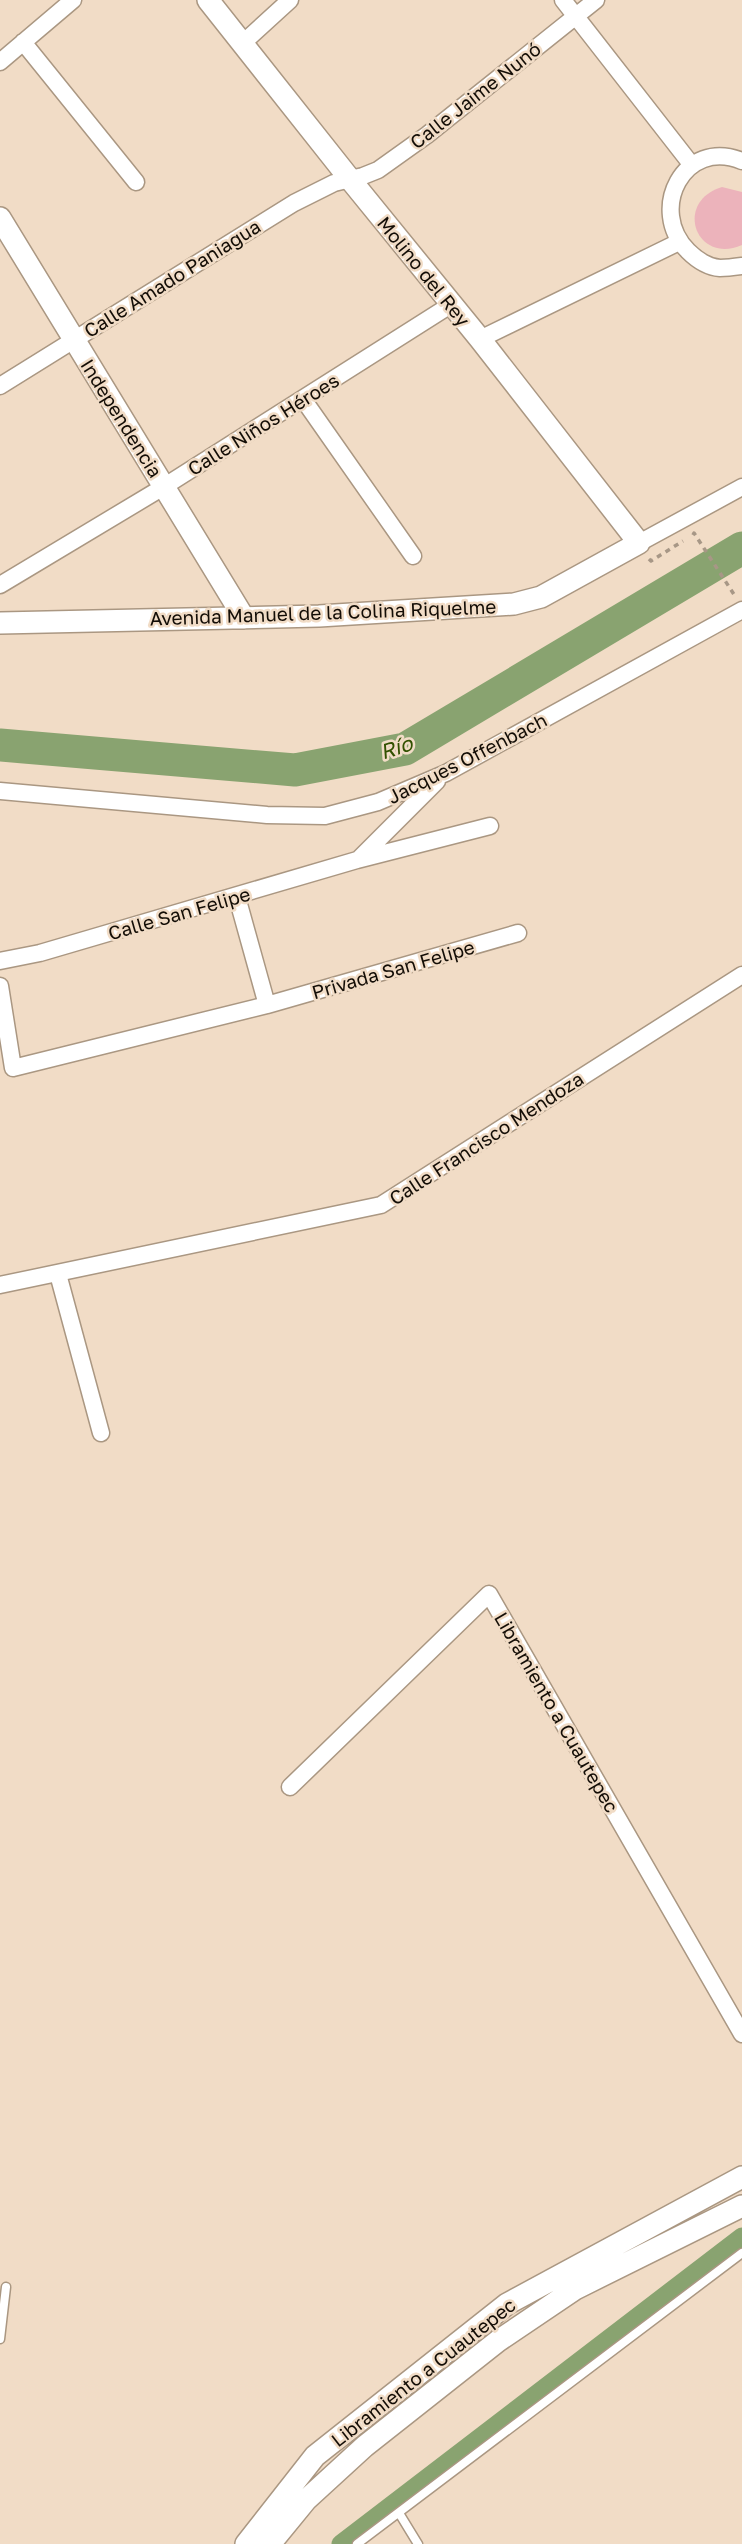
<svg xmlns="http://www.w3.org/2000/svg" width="742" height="2544" font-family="'Golos Text',sans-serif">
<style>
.green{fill:#ecb3bb}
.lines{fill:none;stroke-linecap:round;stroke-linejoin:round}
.canal{stroke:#89a370;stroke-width:19}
.river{stroke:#89a370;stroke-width:33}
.lane-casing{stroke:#aa9782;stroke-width:11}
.street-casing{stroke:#aa9782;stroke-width:19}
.secondary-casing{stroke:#aa9782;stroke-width:24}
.path{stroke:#a79786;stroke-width:3.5;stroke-dasharray:5 5;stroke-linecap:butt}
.lane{stroke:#fff;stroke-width:8}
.street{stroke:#fff;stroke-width:16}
.secondary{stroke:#fff;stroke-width:21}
.labels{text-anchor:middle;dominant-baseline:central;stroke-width:5;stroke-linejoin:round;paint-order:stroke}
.street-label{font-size:19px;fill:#130d06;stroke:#f1dcc6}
.water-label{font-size:21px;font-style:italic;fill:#325100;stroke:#f1dcc6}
</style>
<rect width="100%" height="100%" fill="#f1dcc6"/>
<path class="green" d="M722,187l20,5v53c-46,20 -69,-43 -20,-58z"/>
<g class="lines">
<path class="canal" d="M341,2544l401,-307"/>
<path class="river" d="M0,745l295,25 110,-21 337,-201"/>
<defs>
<path id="lane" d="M0,2339l6,-52
M399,2513l19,31
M357,2544l385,-291"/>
<path id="street" d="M563,0l128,164
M23,42l113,140
M243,43l47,-43
M0,62l73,-62
M742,161c-58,-24 -95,49 -54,90 8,8 20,16 32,17 7,0 15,-1 22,-2
M480,339l199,-97
M0,386l294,-183 40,-20 29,-7 15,-6 49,-35 169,-135
M303,399l110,157
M639,543l103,-56
M0,585l165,-99 287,-182
M0,791l267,24 58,1 53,-14 68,-29 296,-163
M359,859l78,-78
M237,897l30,108
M0,961l40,-8 317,-93 133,-34
M0,986l13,82 254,-63 251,-72
M58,1274l43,159
M0,1285l381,-80 361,-230
M290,1787l199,-193 253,440"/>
<path id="secondary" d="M0,218l244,400
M0,623l319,-7 195,-12 27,-7 98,-54 -159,-204 -131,-161 -141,-178
M246,2544l69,-88 192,-152 235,-127
M270,2544l36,-44 59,-54 133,-105 77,-52 167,-83"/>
</defs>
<use href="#lane" class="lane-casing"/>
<use href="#street" class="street-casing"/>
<use href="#secondary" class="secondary-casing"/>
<path class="path" d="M693,535l1,-2 41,63
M649,559l2,2 32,-20"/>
<use href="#lane" class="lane"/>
<use href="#street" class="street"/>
<use href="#secondary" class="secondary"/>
</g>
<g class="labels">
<g class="street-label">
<text transform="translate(475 95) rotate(-38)">Calle Jaime Nunó</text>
<text transform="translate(424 271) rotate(51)">Molino del Rey</text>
<text transform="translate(172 278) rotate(-32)">Calle Amado Paniagua</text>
<text transform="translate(122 418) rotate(58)">Independencia</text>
<text transform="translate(263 424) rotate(-32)">Calle Niños Héroes</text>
<text transform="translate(323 612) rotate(-2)">Avenida Manuel de la Colina Riquelme</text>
<text transform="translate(467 758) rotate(-27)">Jacques Offenbach</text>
<text transform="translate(179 913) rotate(-16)">Calle San Felipe</text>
<text transform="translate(393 969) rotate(-16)">Privada San Felipe</text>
<text transform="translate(486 1138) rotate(-33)">Calle Francisco Mendoza</text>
<text transform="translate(557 1712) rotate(60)">Libramiento a Cuautepec</text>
<text transform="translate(423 2372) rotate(-38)">Libramiento a Cuautepec</text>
</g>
<g class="water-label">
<text transform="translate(396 747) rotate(-18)">Río</text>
</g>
</g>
</svg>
